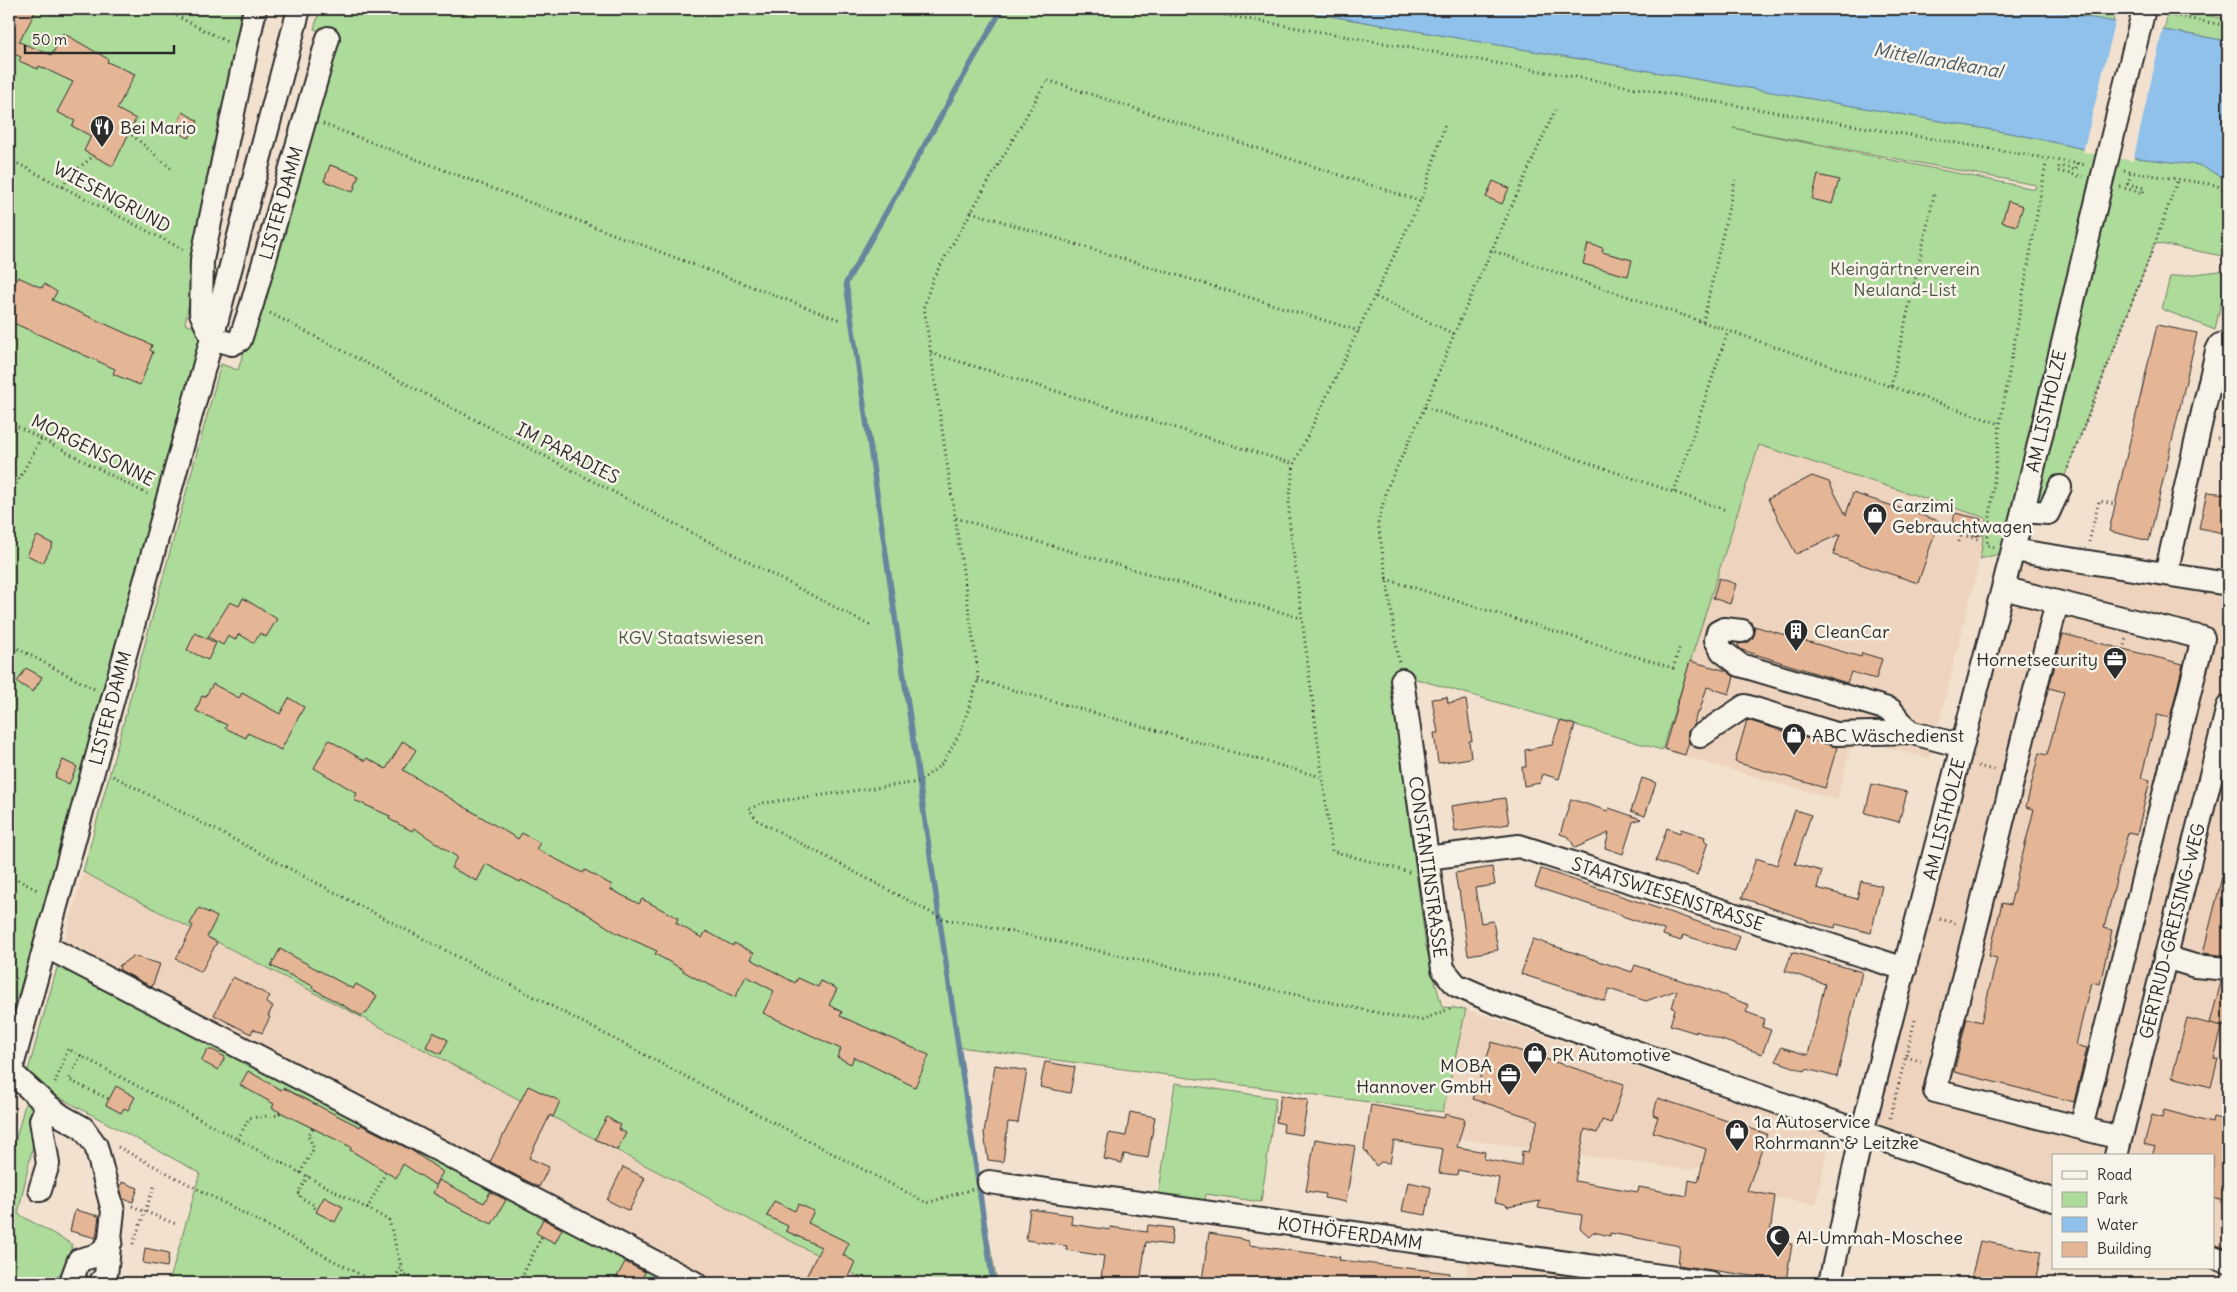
<svg xmlns="http://www.w3.org/2000/svg" width="2237" height="1292" font-family="Delius,sans-serif">
<style>
.built{fill:#eed4be}
.green{fill:#addb9a;stroke:#6c8362;fill-rule:evenodd}
.water{fill:#8fc1eb;stroke:#67859e}
.pier{fill:#f2e1cf}
.lines{fill:none;stroke-linecap:round;stroke-linejoin:round}
.stream{stroke:#67859e;stroke-width:5.5}
.building{fill:#e5b696;stroke:#2b2b2b}
.minor-casing{stroke:#2b2b2b;stroke-width:26}
.path{stroke:#2b2b2b;stroke-width:3;stroke-dasharray:1 4;stroke-linecap:butt}
.minor{stroke:#f7f3e8;stroke-width:22}
.minor-bridge-casing{stroke:#2b2b2b;stroke-width:26;stroke-linecap:butt}
.minor-bridge{stroke:#f7f3e8;stroke-width:22}
.labels{text-anchor:middle;dominant-baseline:central;stroke-width:5;stroke-linejoin:round;paint-order:stroke}
.poi-label{font-size:18px;fill:#2b2b2b;stroke:#f7f3e8;text-anchor:start}
.street-label{font-size:18px;fill:#2b2b2b;stroke:#f7f3e8}
.park-label{font-size:18px;fill:#4c5747;stroke:#f7f3e8}
.water-label{font-size:19px;font-style:italic;fill:#495865;stroke:#f7f3e8}
</style>
<rect width="100%" height="100%" fill="#f2e1cf"/>
<filter id="ink" filterUnits="userSpaceOnUse"><feTurbulence type="fractalNoise" baseFrequency=".02" numOctaves="2"/><feDisplacementMap in="SourceGraphic" scale="10" xChannelSelector="R" yChannelSelector="G"/><feConvolveMatrix kernelMatrix="1 2 1 2 8 2 1 2 1" color-interpolation-filters="sRGB"/></filter>
<g filter="url(#ink)">
<path class="built" d="M1759,444l227,74 -6,41 -50,200 -77,-21 -16,62 -175,-50z
M2013,550l215,34v678l-15,-5v-101h-160v44l-191,-68z
M83,872l788,411h-201l-611,-322z
M1466,1009l364,125 -14,71 -68,-13 1,-7 -50,-18 -9,3 -251,-34z
M1469,1251l205,32h-209z"/>
<path class="green" d="M9,9h232l-24,161 -19,82 -13,72 21,7 -197,697z
M320,9h969l727,125 95,21 88,10 29,15v77l-73,-14 -93,240 -25,30 -24,37 -33,9 6,-41 -227,-73 -97,305 -256,-74 -16,2 36,269 16,60 24,2 -23,103 -484,-65 20,140 18,96h-126l-788,-411 138,-508 17,6 24,-74 73,-259 -21,-8zM1733,128l303,57 -1,4z
M2040,9h76l-3,13z
M2169,9l59,10v22l-64,-11z
M2228,270l-13,60 -53,-21 8,-32z
M2228,398v38l-7,-2z
M59,961l529,280 81,42h-500l31,-110 -149,-80 -24,-19z
M1175,1083l101,15 -15,104 -55,-8 -2,11 -46,-7z
M27,1096l9,5v30l-18,83 54,30 -5,39h-58v-117z"/>
<path class="water" d="M1289,9h751l188,32v139l-29,-15 -88,-10 -95,-21z"/>
<path class="pier" d="M2116,19l47,9 -30,133 -50,-9z"/>
<g class="lines">
<path class="stream" d="M993,1283l-147,-1000 156,-274"/>
</g>
<path class="building" d="M9,9h28l-18,33 33,13 11,-22 45,26 -1,3 28,12 -18,35 19,10 -23,47 -29,-15 7,-15 -19,-10 3,-5 -18,-9 16,-30 -34,-16 -1,3 -19,-8 2,-4 -9,-4 -3,6z
M183,112l15,9 -9,17 -15,-8z
M330,165l29,10 -6,17 -29,-11z
M1818,175l21,5 -7,24 -20,-5z
M1493,181l16,7 -7,16 -16,-7z
M2008,201l15,5 -6,20 -15,-4z
M1588,244l15,4 -1,4 30,8 -4,16 -45,-12z
M18,277l24,11 2,-4 13,8 -5,8 100,45 -2,5 3,2 -13,33 -27,-11 2,-5 -106,-48v-24z
M2157,325l40,8 -48,208 -40,-10z
M1812,476l17,6 17,33 7,-22 86,28 -21,62 -85,-28 7,-21 -44,20 -28,-55z
M2207,492l21,2v40l-29,-6z
M1955,513l26,6 -3,17 -27,-6z
M37,536l16,8 -10,19 -16,-8z
M1719,578l17,6 -6,20 -17,-6z
M243,598l34,21 -11,18 -6,-4 -6,10 -15,-9 -4,6 -7,-4 -5,9 -15,-8 22,-35 9,4z
M1754,626l107,31 1,-4 20,6 -6,20 -25,-7 -4,11 -105,-33 -4,-4v-2l9,-1 5,-4 3,-6z
M195,633l21,10 -8,17 -21,-10z
M2063,634l120,30 -13,54 -13,-3 -16,63 9,2 -13,54 -9,-2 -24,96 8,2 -12,54 -9,-2 -15,63 11,3 -13,54 -120,-30 13,-54 14,4 16,-64 -8,-2 13,-53 8,2 24,-96 -8,-2 7,-29 6,-25 8,2 17,-63 -15,-4z
M1690,661l37,10 7,6 -5,17 -22,-7 -8,26 -2,-1 -3,12 -6,7 1,11 -4,13 -21,-6z
M26,668l16,9 -9,15 -16,-10z
M213,684l26,14 3,-5 38,21 9,-16 15,9 -23,43 -33,-17 -2,5 -21,-10 2,-3 -31,-14 6,-15 3,1z
M1447,697l1,6 18,-3 6,41h-3l2,17 -33,5 -4,-30h4l-6,-34z
M1747,720l90,27 -12,41 -90,-26z
M1560,721l15,4 -16,54 -16,-5 -3,9 -16,3 -2,-19h4l-1,-17 27,-5z
M329,740l36,21 2,-3 19,11 17,-28 13,9 -13,20 115,69 4,-6 18,10 -4,6 47,24 2,-3 27,15 -2,4 29,15 3,-5 36,19 -2,5 26,15 4,-7 27,15 1,-3 20,10 -3,6 44,24 3,-5 20,9 3,-6 16,8 -8,16 13,7 -2,4 89,39 -14,32 -61,-30 -3,7 -14,-7 4,-8 -78,-36 11,-22 -28,-15 -11,21 -38,-18 -14,-8 1,-1 -29,-16 2,-3 -42,-19 -35,-23 -59,-29 -1,2 -34,-18 -9,17 -26,-13 6,-11 -43,-29 -2,3 -23,-12 1,-3 -36,-16 3,-7 -43,-25z
M63,760l14,7 -8,17 -14,-7z
M1642,778l14,5 -11,33 -14,-5z
M1872,784l35,8 -8,30 -34,-9z
M1505,798l4,26 -54,8 -4,-26z
M1571,799l37,12 1,-3 32,11 -8,3 -10,32 -18,-6 4,-15 -34,15 -6,-11 -9,-3z
M1795,810l16,5 -16,49 27,7 -5,17 40,11 4,-18 21,5 -11,47 -35,-9 -1,4 -28,-7 1,-1 -66,-22 14,-40 21,7z
M1667,828l13,5 1,-4 24,8 -1,4 4,1 -11,33 -41,-14z
M1492,867l3,18 -20,3 6,35 12,-2 5,29 -30,5 -9,-65h-1l-3,-17z
M1541,869l199,67 -5,15 -52,-16 -2,6 -18,-6 1,-5 -42,-14v-1l-87,-28z
M2222,877l6,1v78l-25,-3z
M199,908l18,9 -10,20 10,5 -16,30 -25,-13 17,-33 -3,-2z
M1533,939l99,33 3,-7 75,25 39,15 -3,7 19,7 -3,8 9,3 -9,24 -66,-23v2l-26,-8 5,-16 -3,-1 5,-18 -31,11 -37,-12 -4,12 -84,-27z
M280,949l73,40 3,-5 21,12 -11,18 -2,-1 -2,3 -50,-28 1,-2 -42,-20z
M1792,952l70,20 -25,105 -31,-8 -1,2 -29,-10 5,-14 27,8 17,-71 -40,-13z
M133,956l27,8 -8,23 -32,-17 -1,-4z
M233,977l37,19 -4,7 7,3 -5,10 2,1 -8,16 -9,-4 -2,5 -37,-19z
M2221,982h7v45l-18,-4z
M2187,1018l35,9 -8,32h4l-7,28 -39,-10z
M433,1032l15,8 -7,14 -15,-7z
M1492,1042l132,42 -13,39 -9,-3 -5,13 -12,-4 -10,52 63,11 1,-5 48,9 2,-16 9,2 8,-33 -53,-17 5,-15 -5,-2 5,-17 109,36 -20,57 28,5 -6,45 23,3 -6,37 -108,-16 2,-19 -70,-13v3l-17,-4 -4,4 -9,-8 2,-13 -44,-7 2,-7 -32,6 -3,-3 -10,-2 4,-24 -41,-8 -1,5 -18,-2 4,-24 -49,-8 -4,22 -9,-1 -5,4 -12,-17 7,-44 73,13 1,-4 20,5 -8,28 28,5 -1,7 37,7 1,-15 6,1 10,-32 -65,-21z
M207,1050h6l12,7 -7,13 -17,-9z
M1045,1062l30,5 -5,26 -30,-6z
M995,1065l32,6 -9,52 -10,-1 -5,40 -15,-2 -4,-27z
M248,1071l33,19 2,-2 77,39 1,-2 50,25 32,22 -8,13 -32,-21 -7,14 -46,-28 1,-3 -79,-39 2,-4 -34,-19z
M116,1086l19,11 -7,13 -4,-2 -3,5 -15,-8z
M528,1086l32,15 -7,16 -3,-2 -21,43 20,9 -10,20 -49,-25z
M1281,1095l27,5 -6,35 -19,-3 1,-8 -8,-2z
M2164,1110l48,13 1,-6 15,4v81l-15,-4v-42h-61l3,-9 -11,-3 8,-29 10,3z
M1130,1112l25,5 -7,41 -24,-4 -2,9 -18,-4 5,-26 17,3z
M607,1117l13,8 -2,4 8,4 -9,17 -22,-11z
M1315,1139l40,7 -9,56 -22,-4 1,-4 -19,-3z
M623,1167l22,11 -16,33 -22,-11z
M439,1180l45,23 6,-11 16,8 -14,24 -47,-23 1,-1 -13,-7z
M122,1182l16,6 -5,14 -10,-3 -3,-12z
M1408,1182l23,5 -5,28 -24,-4z
M324,1197l19,10 -8,15 -19,-10z
M774,1201l21,10 3,-7 16,7 -6,12 41,20 -6,12 12,7 -10,21h-26l-13,-6 15,-30 -35,-16 2,-5 -21,-10z
M1030,1209l42,6 -1,9 39,6v-3l37,5 1,-7 25,3 -2,17 -25,-3 -6,41 -39,-5 3,-22 -38,-6 1,-4 -41,-6z
M75,1210l24,6 -3,22 -26,-7z
M543,1219l19,10 -7,14 -19,-10z
M1209,1233l31,5v1l9,2v4l91,12 -1,3 111,13 -1,10h-225l-22,-3z
M1980,1241l61,11 -6,31h-65z
M145,1248l24,5 -2,14 -24,-4z
M625,1262l20,10 -5,11h-11l-12,-6z"/>
<g class="lines">
<defs>
<path id="minor" d="M212,338l20,6 8,-4 12,-36 76,-266
M212,338l-11,-25 1,-53 53,-251
M2023,511l25,2 12,-26
M2013,550l215,34
M2166,574l51,-223 3,-6 8,-2
M2003,588l54,14
M2057,602l146,36 -122,490 -146,-37z
M1742,631l-18,-2 -6,3 -2,8 6,11 18,14 151,45 18,22 53,14
M1402,680l41,289 13,16 39,17 558,198
M1700,736l45,-30 91,28 73,-2
M1427,858l92,-12 386,123
M45,946l650,337
M2165,957l30,9 33,3
M10,1071l37,34 16,12 20,11 13,18 17,65 -7,64 -6,8
M9,1077l203,-739 87,-329
M2081,1128l39,10
M2116,1156l112,-449
M989,1182l722,101
M40,1190l8,-26 -7,-44 6,-15
M2213,1257l15,5
M77,1283l-5,-4 7,-19 19,-5 13,-14
M1830,1283l32,-151 161,-621 79,-332"/>
</defs>
<use href="#minor" class="minor-casing"/>
<path class="path" d="M163,9l64,33
M1191,9l525,93 370,63
M2183,9h4
M2164,14l64,12
M323,124l517,196
M132,135l42,36
M9,159l175,91
M2077,163l-1,7 -17,-4 -1,5 25,6
M2124,171l92,14 12,7
M63,187l6,-12 25,-19
M2120,187l23,6 1,-5 -16,-4 3,-12
M1420,201l-373,-121 -114,198 -9,29 53,359 1,14 -17,51 -18,32 -24,19 -155,21 -15,6 8,11 186,99 34,5 420,93 25,3 32,-13
M971,212l388,119
M1490,250l213,72 32,-142
M1376,297l78,37
M270,313l601,313
M1703,322l297,102
M931,353l363,111
M1891,386l44,-195
M1425,407l301,103
M9,422l138,72
M2217,438l11,3
M2068,468l87,-225 23,-64
M1674,492l54,-161
M9,497l32,-58
M956,518l345,100
M1962,535l16,4 2,-6 9,3
M1959,542l3,-10
M2089,542l10,-41 15,3
M1994,547l-7,-2 13,-121 47,-266
M1386,579l287,89 7,-22
M9,644l85,45
M2122,655l4,-17
M1399,662l-21,-140 10,-36 37,-79 29,-73 101,-224
M978,680l343,97
M1978,766l18,5
M113,776l814,427 45,-14
M1409,872l-77,-21 -43,-333v-17l5,-37 130,-271 21,-69
M9,875l30,16
M1940,919l16,4
M81,1055l-12,25 40,19
M1906,1057l15,4
M55,1083l13,-34 321,171 12,46 -8,17
M1890,1118l25,-98
M238,1139l11,-21 30,-3 1,-3
M118,1147l258,136
M300,1173l14,-25 -6,-12 5,-8
M308,1176l-10,17 3,1 -1,3 14,8 -1,2 3,3
M132,1206l46,19
M367,1209l19,-37
M133,1244l22,-60
M401,1266l2,7 20,10
M519,1283l23,-47"/>
<use href="#minor" class="minor"/>
<defs>
<path id="minor-bridge" d="M2102,179l42,-170"/>
</defs>
<use href="#minor-bridge" class="minor-bridge-casing"/>
<use href="#minor-bridge" class="minor-bridge"/>
</g>
</g>
<defs>
<symbol id="restaurant-pin" viewBox="-11 -11 22 30"><path d="M0 17L-7.5 6A9.5 9.5 0 1 1 7.5 6Z" fill="#2b2b2b" stroke="#f7f3e8"/><path d="M-5-6h1v4h1v-4h1v4h1v-4h1v5L-1.5 .5V6h-2V.5L-5-1ZM5-6V6H3V1.5H1.5Q1.5-4 5-6Z" fill="#fff"/></symbol>
<symbol id="shop-pin" viewBox="-11 -11 22 30"><path d="M0 17L-7.5 6A9.5 9.5 0 1 1 7.5 6Z" fill="#2b2b2b" stroke="#f7f3e8"/><path d="M-5-2.5h2.3a2.7 3.5 0 0 1 5.4 0H5L5.5 6h-11ZM-1.5-2.5h3a1.5 2.3 0 0 0-3 0Z" fill="#fff"/></symbol>
<symbol id="building-pin" viewBox="-11 -11 22 30"><path d="M0 17L-7.5 6A9.5 9.5 0 1 1 7.5 6Z" fill="#2b2b2b" stroke="#f7f3e8"/><path d="M-4-6H4V6H1V3H-1V6H-4ZM-2.5-4.3h1.7v1.8h-1.7ZM.8-4.3h1.7v1.8H.8ZM-2.5-1h1.7V.8h-1.7ZM.8-1h1.7V.8H.8Z" fill="#fff"/></symbol>
<symbol id="office-pin" viewBox="-11 -11 22 30"><path d="M0 17L-7.5 6A9.5 9.5 0 1 1 7.5 6Z" fill="#2b2b2b" stroke="#f7f3e8"/><path d="M-6-3h4V-5.5h4V-3h4V5H-6ZM-1-4.5V-3h2v-1.5ZM-6 0V1H6V0Z" fill="#fff"/></symbol>
<symbol id="mosque-pin" viewBox="-11 -11 22 30"><path d="M0 17L-7.5 6A9.5 9.5 0 1 1 7.5 6Z" fill="#2b2b2b" stroke="#f7f3e8"/><path d="M3.5-4.9A6 6 0 1 0 3.5 4.9A5 5 0 1 1 3.5-4.9Z" fill="#fff"/></symbol>
</defs>
<g fill-rule="evenodd">
<use href="#restaurant-pin" x="88" y="113" width="28" height="38"/>
<use href="#shop-pin" x="1861" y="501" width="28" height="38"/>
<use href="#building-pin" x="1782" y="617" width="28" height="38"/>
<use href="#office-pin" x="2101" y="645" width="28" height="38"/>
<use href="#shop-pin" x="1780" y="721" width="28" height="38"/>
<use href="#shop-pin" x="1521" y="1040" width="28" height="38"/>
<use href="#office-pin" x="1495" y="1061" width="28" height="38"/>
<use href="#shop-pin" x="1723" y="1117" width="28" height="38"/>
<use href="#mosque-pin" x="1764" y="1223" width="28" height="38"/>
</g>
<g class="labels">
<g class="poi-label">
<text x="120" y="127">Bei Mario</text>
<text x="1892" y="505">Carzimi<tspan x="1892" dy="21">Gebrauchtwagen</tspan></text>
<text x="1814" y="631">CleanCar</text>
<text x="2098" y="659" text-anchor="end">Hornetsecurity</text>
<text x="1812" y="735">ABC Wäschedienst</text>
<text x="1552" y="1054">PK Automotive</text>
<text x="1492" y="1065" text-anchor="end">MOBA<tspan x="1492" dy="21">Hannover GmbH</tspan></text>
<text x="1754" y="1121">1a Autoservice<tspan x="1754" dy="21">Rohrmann &amp; Leitzke</tspan></text>
<text x="1796" y="1237">Al-Ummah-Moschee</text>
</g>
<g class="street-label">
<text transform="translate(112 197) rotate(28)">WIESENGRUND</text>
<text transform="translate(281 203) rotate(-74)">LISTER DAMM</text>
<text transform="translate(2046 411) rotate(-77)">AM LISTHOLZE</text>
<text transform="translate(93 450) rotate(27)">MORGENSONNE</text>
<text transform="translate(568 453) rotate(27)">IM PARADIES</text>
<text transform="translate(110 708) rotate(-75)">LISTER DAMM</text>
<text transform="translate(1944 819) rotate(-76)">AM LISTHOLZE</text>
<text transform="translate(1428 867) rotate(82)">CONSTANTINSTRASSE</text>
<text transform="translate(1668 894) rotate(18)">STAATSWIESENSTRASSE</text>
<text transform="translate(2172 931) rotate(-76)">GERTRUD-GREISING-WEG</text>
<text transform="translate(1350 1233) rotate(8)">KOTHÖFERDAMM</text>
</g>
<g class="park-label">
<text x="1905" y="268">Kleingärtnerverein<tspan x="1905" dy="21">Neuland-List</tspan></text>
<text x="691" y="637">KGV Staatswiesen</text>
</g>
<g class="water-label">
<text transform="translate(1938 60) rotate(10)">Mittellandkanal</text>
</g>
</g>
<rect width="2237" height="1292" fill="none" stroke="#f7f3e8" stroke-width="30"/>
<rect x="15" y="15" width="2207" height="1262" fill="none" stroke="#2b2b2b" stroke-width="2" filter="url(#ink)"/>
<rect x="2052" y="1154" width="162" height="115" fill="#f7f3e8" stroke="#a5a39c"/>
<rect x="2062" y="1171" width="25" height="8" fill="#f7f3e8" stroke="#a5a39c"/>
<text x="2097" y="1180" font-size="15" fill="#2b2b2b">Road</text>
<rect x="2062" y="1192" width="25" height="15" fill="#addb9a" stroke="#a5a39c"/>
<text x="2097" y="1204" font-size="15" fill="#2b2b2b">Park</text>
<rect x="2062" y="1217" width="25" height="15" fill="#8fc1eb" stroke="#a5a39c"/>
<text x="2097" y="1230" font-size="15" fill="#2b2b2b">Water</text>
<rect x="2062" y="1242" width="25" height="15" fill="#e5b696" stroke="#a5a39c"/>
<text x="2097" y="1254" font-size="15" fill="#2b2b2b">Building</text>
<path d="M25 45v8h149v-8" fill="none" stroke="#2b2b2b" stroke-width="2.5"/>
<text x="32" y="45" font-size="15" fill="#2b2b2b" stroke="#f7f3e8" stroke-width="4" paint-order="stroke">50 m</text>
</svg>
